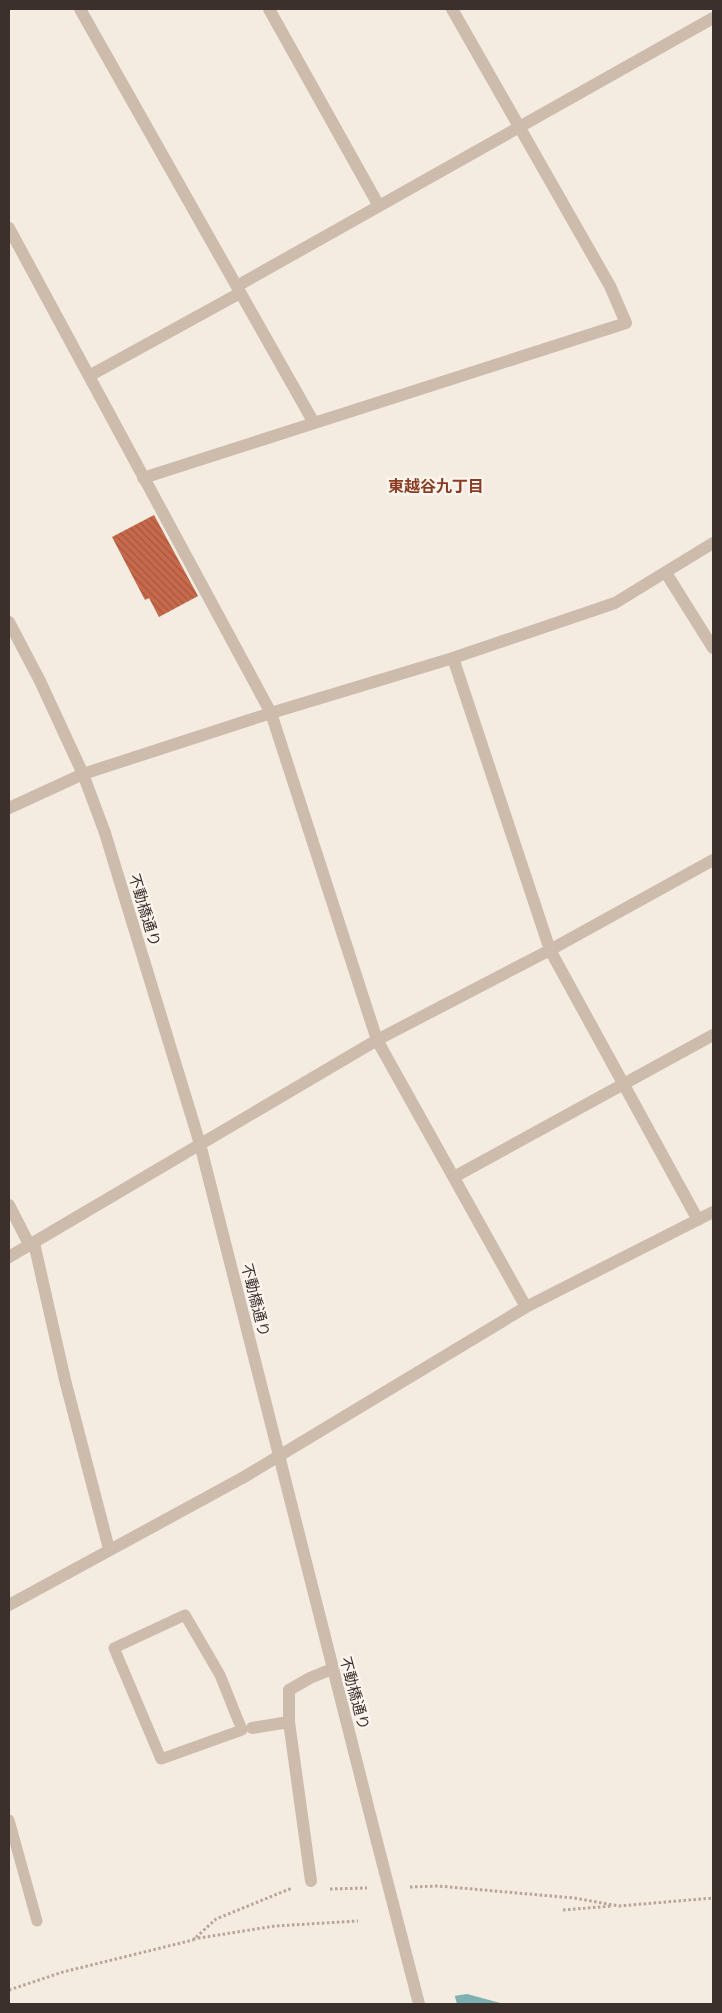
<svg xmlns="http://www.w3.org/2000/svg" width="722" height="2013" font-family="'Public Sans','Noto Sans JP',sans-serif">
<style>
.water{fill:#7fb0b2}
.pier{fill:#f4ebe1}
.building{fill:url(#building-back-hatch)}
.lines{fill:none;stroke-linecap:round;stroke-linejoin:round}
.path{stroke:#b9a596;stroke-width:3;stroke-dasharray:2.5 2.5;stroke-linecap:butt}
.service{stroke:#cdbbac;stroke-width:11}
.minor{stroke:#cdbbac;stroke-width:12}
.tertiary{stroke:#cdbbac;stroke-width:12}
.tertiary-bridge{stroke:#cdbbac;stroke-width:12}
.labels{text-anchor:middle;dominant-baseline:central;stroke-width:5;stroke-linejoin:round;paint-order:stroke}
.street-label{font-size:15px;fill:#3b302b;stroke:#fbf5ee}
.neighbourhood-label{font-size:16px;font-weight:bold;fill:#8c3b22;stroke:#fbf5ee}
</style>
<defs>
<pattern id="building-back-hatch" width="6" height="6" patternUnits="userSpaceOnUse" patternTransform="scale(1.25)"><rect width="6" height="6" fill="#c8694b"/><path d="M-1 5l2 2M0 0l6 6M5-1l2 2" fill="none" stroke="#a4573f"/></pattern>
</defs>
<rect width="100%" height="100%" fill="#f4ebe1"/>
<path class="water" d="M467,1994l37,10h-102z"/>
<path class="pier" d="M454,1993l3,11h-58l2,-2z"/>
<path class="building" d="M154,515l44,81 -39,21 -10,-19 -4,2 -33,-63z"/>
<g class="lines">
<path class="path" d="M410,1887l28,-1 136,12 45,8 94,-8
M330,1889l37,-1
M563,1910l49,-4
M193,1939l82,-13 83,-5
M9,1990l54,-18 130,-32 23,-21 76,-31"/>
<path class="service" d="M185,1615l35,60 22,55 -81,29 -47,-111z
M9,1820l28,101"/>
<path class="minor" d="M80,9l234,414
M269,9l110,197
M9,228l262,485 106,327 149,267
M237,286l476,-268
M89,376l151,-83
M143,478l483,-155 -16,-37 -158,-277
M666,573l47,75
M453,658l97,292 148,270
M454,1177l259,-142
M9,1205l21,41
M34,1243l31,137 44,169
M9,1605l235,-128 282,-170 187,-95
M252,1728l37,-6
M311,1881l-22,-159v-32l21,-12 22,-9"/>
<path class="tertiary" d="M9,622l31,59 43,93 22,59 95,311 177,698
M9,808l74,-34 188,-61 182,-55 162,-55 98,-60
M9,1257l368,-217 173,-90 163,-90"/>
<path class="tertiary-bridge" d="M377,1842l42,162"/>
</g>
<g class="labels">
<g class="street-label">
<text transform="translate(145 910) rotate(73)">不動橋通り</text>
<text transform="translate(256 1300) rotate(76)">不動橋通り</text>
<text transform="translate(355 1693) rotate(75)">不動橋通り</text>
</g>
<g class="neighbourhood-label">
<text x="436" y="486">東越谷九丁目</text>
</g>
</g>
<rect width="722" height="2013" fill="none" stroke="#3b302b" stroke-width="20"/>
</svg>
